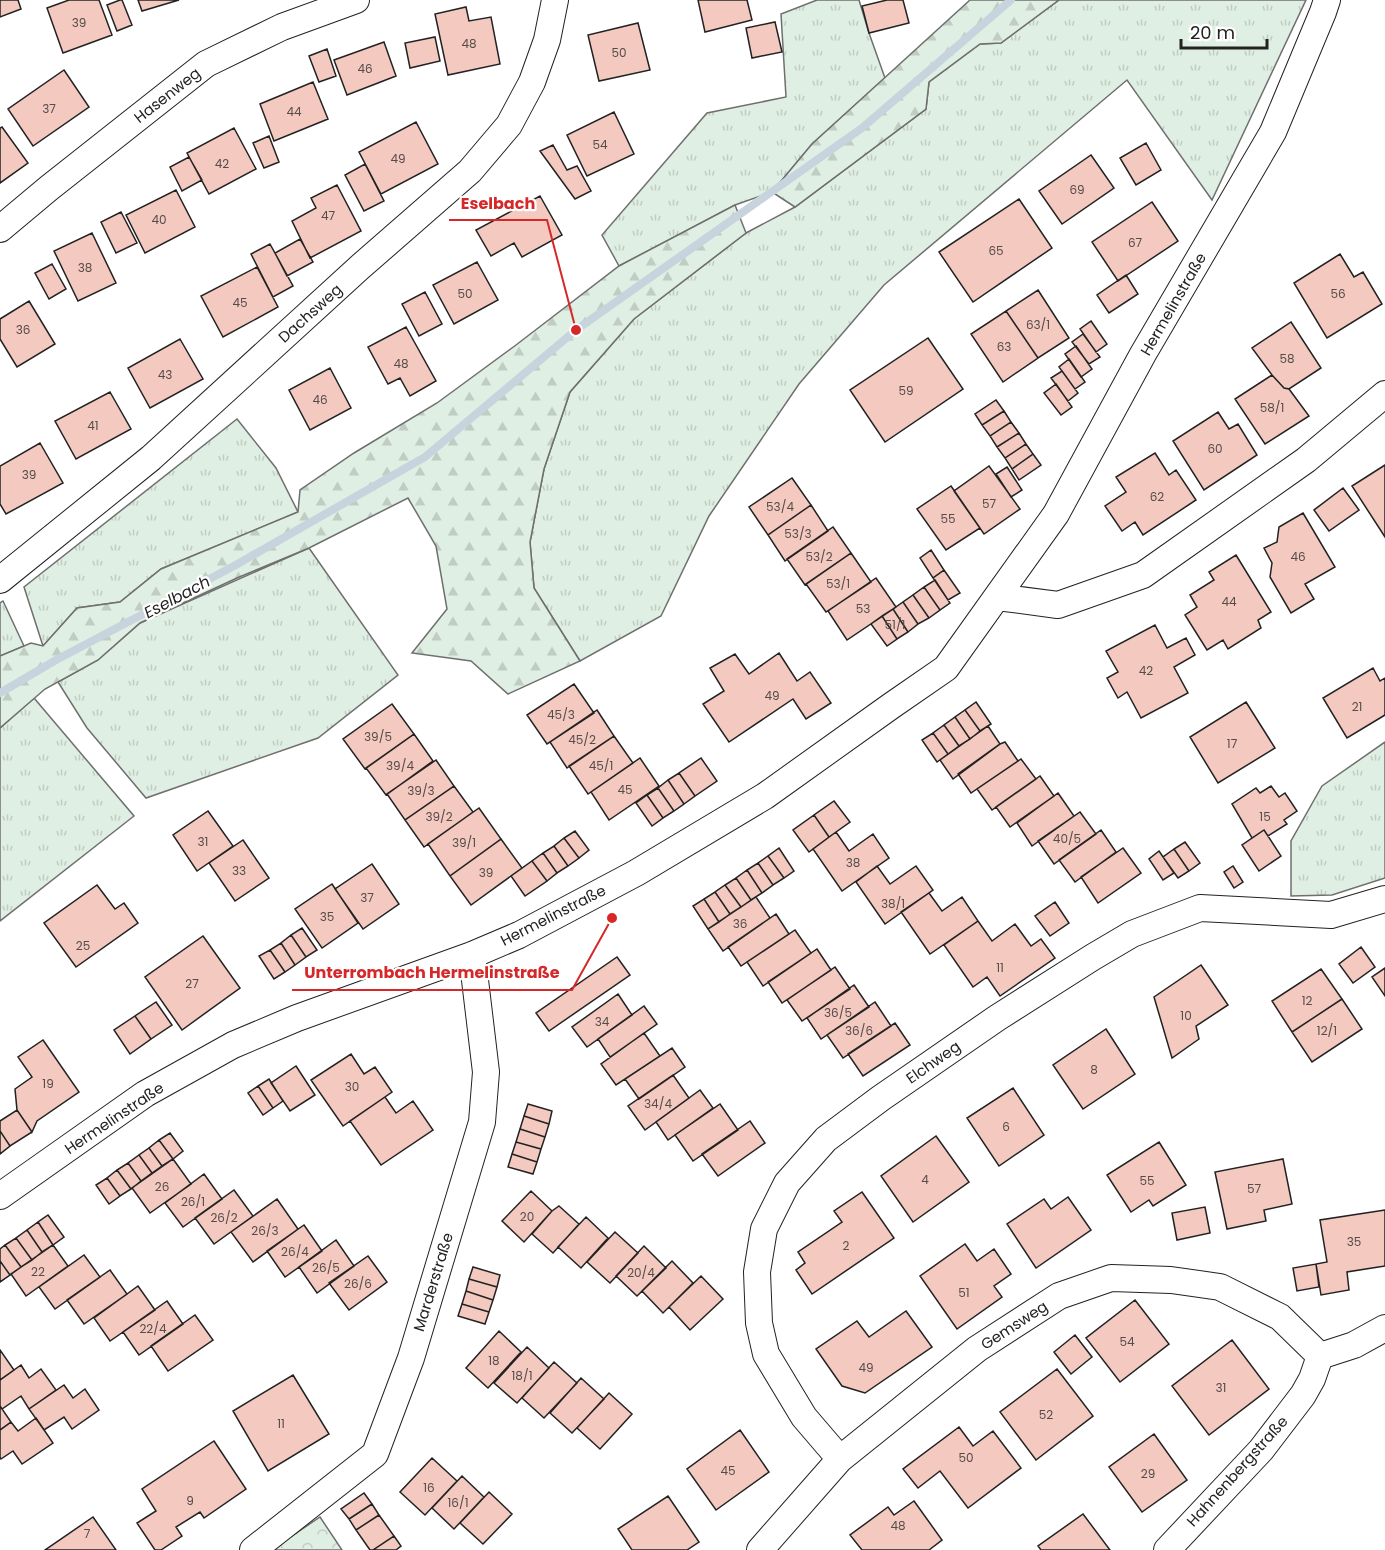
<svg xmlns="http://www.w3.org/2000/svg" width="1385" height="1550" font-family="Poppins,sans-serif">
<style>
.grass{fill:url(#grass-tufts);stroke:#6f6f6f;stroke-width:1.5}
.forest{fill:url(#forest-firs);stroke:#6f6f6f;stroke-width:1.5}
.park{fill:url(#park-crowns);stroke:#6f6f6f;stroke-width:1.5}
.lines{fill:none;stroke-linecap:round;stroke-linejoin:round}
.stream{stroke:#c7d3dd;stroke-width:8}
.building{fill:#f3c9c0;stroke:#222;stroke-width:1.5}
.minor-casing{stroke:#222;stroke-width:28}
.minor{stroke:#fff;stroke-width:26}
.labels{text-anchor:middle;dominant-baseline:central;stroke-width:4.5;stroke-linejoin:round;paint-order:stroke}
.number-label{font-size:12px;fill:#564c4a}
.street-label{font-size:15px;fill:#222;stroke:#fff}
.water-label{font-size:16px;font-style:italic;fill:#222;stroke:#fff}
.leader{fill:none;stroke:#d62828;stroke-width:2}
.callout-dot{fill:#d62828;stroke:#fff;stroke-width:2}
.callout-label{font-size:16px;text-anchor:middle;font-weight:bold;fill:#d62828;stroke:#fff;stroke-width:4.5;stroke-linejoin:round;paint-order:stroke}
</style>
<defs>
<pattern id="grass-tufts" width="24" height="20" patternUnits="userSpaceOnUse" patternTransform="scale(1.5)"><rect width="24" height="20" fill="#e0efe3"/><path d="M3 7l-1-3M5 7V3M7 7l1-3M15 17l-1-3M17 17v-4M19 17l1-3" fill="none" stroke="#c0cdc2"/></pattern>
<pattern id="forest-firs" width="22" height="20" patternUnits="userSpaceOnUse" patternTransform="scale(1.5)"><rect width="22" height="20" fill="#e0efe3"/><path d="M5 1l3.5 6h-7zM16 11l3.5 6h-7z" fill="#c0cdc2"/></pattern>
<pattern id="park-crowns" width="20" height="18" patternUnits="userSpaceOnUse" patternTransform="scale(1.5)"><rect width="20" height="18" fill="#e0efe3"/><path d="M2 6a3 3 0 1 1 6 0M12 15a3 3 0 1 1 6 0" fill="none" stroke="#c0cdc2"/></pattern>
</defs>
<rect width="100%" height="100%" fill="#fff"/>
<path class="grass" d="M817,0h42l10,33 16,45 -73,66 -40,48 -37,13 -116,61 -17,-31 105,-122 79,-16 -5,-83z
M1059,0h247l-94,200 -85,-120 -243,205 -85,99 -90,132 -48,100 -81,45 -46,-73 -4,-46 14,-73 26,-77 64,-73 112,-86 49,-26 131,-98 3,-27 51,-38 21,-1z
M237,419l39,49 22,44 -137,57 -41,33 -43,6 -34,38 -19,-59z
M309,548l89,127 -80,63 -172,60 -59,-70 -29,-46 40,-22 42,-37z
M3,601l21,45 -24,10v-53z
M34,698l100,118 -134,105v-193z
M1385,742v136l-53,17 -41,1v-55l31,-55z"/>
<path class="forest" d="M970,0h89l-58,43 -21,1 -51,38 -3,27 -131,98 -23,-15 40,-48z
M735,205l11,28 -112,86 -64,73 -26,77 -14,73 4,46 46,73 -72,33 -37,-33 -59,-8 35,-44 -11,-63 -28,-48 -99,50 -72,30 -97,45 -42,37 -53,29 -45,39v-72l31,-13 12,3 34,-38 43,-6 41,-33 137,-57 2,-22 54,-37 83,-50 79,-58 103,-79z"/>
<path class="park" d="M320,1517l22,33h-71z"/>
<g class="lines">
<path class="stream" d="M0,693l56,-33 178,-94 191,-109 151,-127 286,-202 149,-128"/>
</g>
<path class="building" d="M0,0h18l3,9 -21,8z
M69,0h30l13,35 -49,18 -16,-45z
M120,0h2l10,25 -15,6 -10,-26z
M138,0h41l-37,11z
M698,0h49l5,20 -47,12z
M887,0h16l6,23 -40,10 -7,-27z
M466,7l3,14 22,-4 9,47 -52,11 -13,-61z
M775,22l7,30 -30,6 -6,-30z
M638,23l12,47 -51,11 -11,-46z
M435,37l5,24 -30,7 -5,-25z
M384,42l12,34 -49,19 -13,-35z
M327,49l9,27 -17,6 -10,-26z
M64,70l25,37 -56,39 -25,-37z
M313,82l15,37 -54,22 -14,-37z
M614,112l20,42 -47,22 -20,-41z
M416,122l22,42 -57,30 -22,-42z
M2,127l26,36 -28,20v-55z
M234,128l22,41 -47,25 -22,-41z
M269,136l10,26 -15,6 -11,-25z
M1146,143l15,27 -25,15 -16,-27z
M553,145l14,25 10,-4 14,25 -16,8 -35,-48z
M1091,155l23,33 -52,36 -23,-33z
M189,157l13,23 -20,11 -12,-24z
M365,164l19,37 -20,10 -19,-36z
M337,185l24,46 -51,27 -18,-37 24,-13 -5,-10z
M176,190l19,37 -50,26 -19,-38z
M540,196l22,39 -40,22 -8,-14 -23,13 -15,-26z
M1019,199l33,49 -79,54 -34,-50z
M1152,202l26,39 -60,40 -26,-39z
M121,212l16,31 -21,10 -15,-31z
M92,233l24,50 -38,18 -24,-50z
M300,239l13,23 -26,14 -12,-23z
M270,244l23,42 -20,11 -22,-43z
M1340,254l14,23 9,-5 19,32 -55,34 -33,-55z
M477,262l21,38 -44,24 -21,-39z
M52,264l14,25 -17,10 -14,-26z
M257,267l21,40 -55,30 -22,-41z
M1126,275l12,19 -29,19 -12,-18z
M1038,290l31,48 -31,20 -32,-47z
M425,292l17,32 -23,12 -17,-32z
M29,301l26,43 -38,23 -17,-28v-20z
M1006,311l32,47 -35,24 -32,-48z
M1091,321l16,23 -11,8 -16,-23z
M1291,322l30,46 -32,21 -5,-1 -12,-13 -20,-27z
M406,327l30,54 -26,15 -10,-18 -12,6 -20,-37z
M1083,334l17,23 -11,7 -17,-22z
M928,338l35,51 -78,53 -35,-52z
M180,339l23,40 -53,29 -22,-40z
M1076,346l16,23 -11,8 -16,-23z
M1069,359l16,23 -10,7 -16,-22z
M330,368l21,40 -41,22 -21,-40z
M1062,371l16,22 -10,8 -17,-23z
M1272,375l12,13 5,1 20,27 -44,28 -30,-45z
M1056,384l16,23 -11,8 -17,-22z
M110,392l21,37 -55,30 -21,-38z
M996,400l8,11 -22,14 -7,-11z
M1004,411l7,11 -21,14 -8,-11z
M1218,412l11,17 9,-5 19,31 -53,35 -31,-49z
M1011,422l8,11 -22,14 -7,-11z
M1019,433l7,11 -21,14 -8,-11z
M40,443l23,40 -57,31 -6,-10v-38z
M1026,444l7,10 -21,15 -7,-11z
M1155,453l14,22 7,-5 20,30 -53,35 -8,-13 -13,9 -17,-25 21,-14 -10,-15z
M1033,454l8,11 -22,15 -7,-11z
M1385,465v72l-33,-51z
M989,466l31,43 -36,25 -30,-43z
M1007,467l15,23 -11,7 -15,-23z
M792,478l19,27 -43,30 -19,-28z
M951,486l29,42 -34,22 -29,-41z
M1343,488l16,22 -30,21 -15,-21z
M811,505l17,26 -43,30 -17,-26z
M1303,513l32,54 -30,17 9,15 -23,14 -21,-36 2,-14 -8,-15 13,-6 2,-15z
M833,527l18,26 -46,32 -18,-26z
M931,550l13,20 -11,8 -13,-20z
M851,553l20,29 -45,30 -20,-28z
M1236,555l35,57 -13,8 3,8 -33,21 -5,-9 -16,10 -22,-35 12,-8 -7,-12 24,-15 -5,-8z
M944,570l16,23 -12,7 -15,-22z
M876,578l20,29 -49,33 -19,-29z
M935,580l15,23 -10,7 -16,-23z
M924,587l16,23 -11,8 -16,-23z
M913,595l16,23 -11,6 -15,-22z
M903,602l15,22 -10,8 -15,-23z
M893,609l15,23 -11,7 -15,-23z
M882,616l15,23 -10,7 -16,-22z
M1155,625l12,23 19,-10 9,17 -21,12 14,26 -47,25 -14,-26 -9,6 -11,-20 11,-6 -12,-21z
M779,653l18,28 13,-9 21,31 -25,16 -13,-20 -64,43 -26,-38 21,-13 -14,-23 25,-14 14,20z
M1373,668l7,13 5,-3v37l-38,23 -24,-40z
M574,684l20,29 -47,31 -20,-29z
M976,702l15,22 -11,7 -15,-21z
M1246,702l29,46 -57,35 -28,-46z
M392,704l22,30 -49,35 -22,-30z
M597,710l17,26 -47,32 -17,-26z
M965,710l15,21 -10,8 -15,-22z
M955,717l15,22 -11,7 -15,-21z
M944,725l15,21 -11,8 -15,-21z
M988,726l12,18 -47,35 -13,-19z
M933,733l15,21 -11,8 -15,-22z
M414,734l19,27 -47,34 -20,-27z
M614,736l19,27 -45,31 -19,-28z
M1005,742l13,19 -47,32 -13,-19 42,-30z
M640,758l19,28 -50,34 -18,-28z
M701,758l16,23 -22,15 -16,-23z
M1021,759l15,20 -44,31 -15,-21z
M436,760l18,26 -49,34 -18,-26z
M679,773l16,23 -11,8 -16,-24z
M1040,776l14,20 -44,31 -14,-20z
M668,780l16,24 -10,7 -16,-23z
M454,786l19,26 -49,35 -19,-27z
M1271,786l8,11 6,-4 12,18 -13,9 3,4 -19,12 -4,-6 -12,8 -20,-34 24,-16 4,5z
M658,788l16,23 -11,7 -16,-23z
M1058,793l16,23 -42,30 -15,-23z
M647,795l16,23 -11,8 -16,-23z
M834,801l16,21 -21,15 -15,-22z
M479,808l22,31 -51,37 -22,-32z
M208,811l25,35 -36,25 -24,-36z
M1080,812l16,22 -42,30 -16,-23z
M814,815l15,22 -20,15 -16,-22z
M1101,830l15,22 -41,30 -16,-22z
M1264,830l17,26 -22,15 -17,-26z
M575,831l14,19 -10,8 -15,-20z
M836,832l13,19 24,-17 16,24 -47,33 -29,-42z
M564,838l15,20 -11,8 -14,-20z
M501,839l21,29 -51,37 -21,-29z
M243,840l26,38 -34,23 -26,-38z
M1185,842l15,21 -11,8 -15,-22z
M554,846l14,20 -11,7 -14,-20z
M779,848l15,23 -10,7 -16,-22z
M1123,848l18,25 -43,30 -17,-26z
M1174,849l15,22 -11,7 -15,-21z
M1159,851l15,22 -11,7 -14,-21z
M543,853l14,20 -10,8 -15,-20z
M768,856l16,22 -11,7 -15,-22z
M532,861l15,20 -22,15 -14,-20z
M758,863l15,22 -11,8 -15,-23z
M372,864l27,40 -36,25 -28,-40z
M877,866l13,18 26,-18 17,24 -48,34 -29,-42z
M1233,866l10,16 -9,6 -10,-16z
M747,870l15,23 -11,7 -15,-22z
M736,878l15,22 -10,7 -16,-22z
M332,884l26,39 -36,25 -27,-39z
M97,885l18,24 9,-6 14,20 -62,44 -32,-44z
M725,885l16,22 -11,7 -15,-22z
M715,892l15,22 -11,8 -15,-23z
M929,893l13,18 20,-14 16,24 -48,33 -29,-42z
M756,897l14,21 -47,33 -15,-22z
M704,899l15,23 -11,7 -15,-23z
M1055,902l14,21 -19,13 -15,-20z
M776,914l13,20 -48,32 -13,-19z
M978,921l14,20 23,-17 16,22 10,-7 14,19 -55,38 -13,-19 -14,10 -29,-42z
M302,928l15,22 -11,7 -15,-22z
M795,930l16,23 -48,33 -16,-24z
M291,935l15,22 -11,8 -14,-22z
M203,936l37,52 -58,42 -37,-53z
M281,943l14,22 -10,7 -15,-22z
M1361,947l14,20 -22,16 -14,-19z
M817,949l14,21 -49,33 -14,-21z
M270,950l15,22 -11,7 -15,-23z
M617,957l13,18 -81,56 -13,-18z
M1201,965l27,40 -32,21 3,13 -27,19 -18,-61z
M835,967l15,22 -48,32 -15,-21z
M1385,968v28l-13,-19z
M1321,969l21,30 -50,33 -20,-31z
M854,985l15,22 -48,32 -14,-21z
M618,994l14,21 -45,32 -15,-20z
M1342,999l20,30 -50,33 -20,-30z
M156,1002l16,23 -21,14 -16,-23z
M875,1002l16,24 -48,32 -16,-23z
M644,1006l13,18 -47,33 -12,-18z
M135,1016l16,23 -21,15 -16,-24z
M895,1023l15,22 -47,31 -15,-22z
M1106,1029l29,45 -52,35 -30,-44z
M644,1033l16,23 -44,29 -15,-21z
M43,1040l36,52 -42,29 -5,11 -15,-22 -2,-21 17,-12 -14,-20z
M672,1048l13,19 -46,32 -14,-20z
M351,1054l13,20 11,-7 17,25 -49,34 -32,-46z
M296,1066l19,29 -25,16 -19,-28z
M673,1075l16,23 -44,32 -17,-24z
M269,1079l14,22 -10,7 -15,-22z
M258,1086l15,22 -10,7 -15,-22z
M1013,1088l31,47 -45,31 -32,-48z
M700,1090l13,18 -45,32 -12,-18z
M385,1097l11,16 17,-12 20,29 -52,35 -31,-44z
M528,1104l24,7 -3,13 -25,-8z
M720,1104l18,26 -45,31 -18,-26z
M17,1110l15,22 -22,14 -10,-15v-10z
M524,1116l25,8 -4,13 -25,-8z
M750,1121l15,22 -47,33 -16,-22z
M520,1129l25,8 -4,12 -25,-7z
M0,1131l10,15 -10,8z
M170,1133l13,18 -10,8 -14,-19z
M936,1136l33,46 -56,40 -32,-46z
M159,1140l14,19 -11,7 -13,-18z
M516,1142l25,7 -4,13 -25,-8z
M1159,1142l27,43 -33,21 -4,-6 -18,12 -24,-37z
M149,1148l13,18 -10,7 -13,-18z
M512,1154l25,8 -4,12 -25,-7z
M139,1155l13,18 -11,8 -13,-18z
M173,1159l18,25 -41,29 -18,-25z
M1283,1159l9,45 -28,6 2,11 -39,8 -12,-57z
M128,1163l13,18 -10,8 -14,-19z
M117,1170l14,19 -11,7 -13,-18z
M204,1174l18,25 -39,28 -18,-24z
M107,1178l13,18 -11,8 -13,-19z
M234,1190l19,26 -39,28 -19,-26z
M531,1191l21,20 -28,31 -22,-21z
M862,1192l32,46 -82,56 -16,-24 9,-7 -7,-11 44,-30 -8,-11z
M1068,1197l23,33 -55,38 -29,-44 37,-25 7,10z
M277,1199l21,30 -45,33 -22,-30z
M559,1206l20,18 -26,29 -21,-19 20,-23z
M1205,1207l5,26 -33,7 -5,-27z
M1385,1210v56l-38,6 2,18 -28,5 -5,-31 11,-2 -7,-42z
M48,1215l16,22 -11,8 -15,-23z
M586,1217l22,21 -27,30 -23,-21z
M38,1222l15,23 -11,7 -15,-22z
M304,1225l18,26 -37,26 -18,-26z
M27,1230l15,22 -10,8 -16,-22z
M615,1232l23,21 -28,30 -23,-21z
M16,1238l16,22 -11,7 -16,-22z
M336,1240l18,26 -37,27 -18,-26z
M965,1244l12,17 17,-12 17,25 -17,12 8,11 -45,32 -37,-53z
M5,1245l16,22 -11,8 -10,-14v-12z
M53,1245l15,21 -42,30 -15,-22z
M644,1246l22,22 -29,28 -21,-20z
M84,1255l16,22 -45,32 -16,-22z
M368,1256l19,26 -38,28 -20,-27z
M0,1261l10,14 -10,7z
M672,1261l21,22 -30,30 -21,-22z
M1316,1264l3,23 -22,4 -4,-23z
M473,1267l27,8 -3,12 -28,-8z
M110,1270l17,24 -43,30 -17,-24z
M701,1276l22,23 -33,31 -21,-23z
M469,1279l28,8 -4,13 -27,-9z
M138,1286l17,24 -45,31 -16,-23z
M466,1291l27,9 -4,12 -27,-8z
M1135,1300l34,44 -49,38 -34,-44z
M167,1301l16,23 -44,31 -16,-23z
M462,1304l27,8 -4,12 -27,-8z
M906,1311l26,36 -67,46 -23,-7 -26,-37 41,-28 12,16z
M195,1315l18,25 -45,31 -17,-25z
M499,1331l22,21 -33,36 -22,-20z
M1075,1335l17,22 -21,17 -17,-22z
M1232,1340l37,49 -60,46 -37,-49z
M527,1347l22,21 -32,35 -23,-20z
M0,1350l14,20 -14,10z
M554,1362l23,21 -33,35 -22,-20z
M21,1365l8,13 12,-9 15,21 -27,19 -8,-13 -19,13 -2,-3v-26z
M1057,1369l36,47 -57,44 -36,-48z
M293,1375l36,59 -61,37 -35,-60z
M581,1378l23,21 -32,34 -22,-20z
M64,1385l9,13 12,-9 14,21 -27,19 -8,-12 -20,13 -15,-21z
M609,1393l23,21 -32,35 -23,-21z
M0,1406l11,16 -11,8z
M36,1418l17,25 -31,21 -9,-13 -12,8 -1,-2v-27l11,-8 7,9z
M959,1427l14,19 20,-15 28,37 -53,40 -28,-37 -22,17 -15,-19z
M740,1430l29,42 -53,38 -29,-41z
M1154,1434l33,46 -45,32 -33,-45z
M214,1441l32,48 -42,29 -4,-6 -24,15 6,9 -21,14h-6l-18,-27 19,-12 -14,-22z
M432,1458l25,23 -32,34 -25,-23z
M462,1476l22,21 -30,32 -22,-21z
M489,1492l23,22 -29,30 -23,-21z
M364,1493l8,11 -23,15 -8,-10z
M668,1496l31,46 -12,8h-55l-14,-21z
M914,1501l28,39 -13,10h-67l-12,-15 38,-28 6,8z
M372,1504l7,11 -23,15 -7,-11z
M1083,1514l27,36h-69l-3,-4z
M379,1515l15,21 -21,14h-3l-14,-20z
M93,1517l23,33h-71z
M394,1536l7,10 -5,4h-23z"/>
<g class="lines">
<defs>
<path id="minor" d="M0,229l49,-41 157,-124 76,-37 74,-27
M0,580l151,-122 209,-191 110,-96 39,-46 23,-43 15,-42 8,-40
M997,597l61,8 85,-30 163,-115 79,-66
M0,1196l145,-102 88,-49 64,-27 175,-63 47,-20 117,-62 129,-77 126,-90 55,-38 110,-154 87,-160 130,-222 50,-120 4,-12
M840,1459l-36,-42 -38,-63 -7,-31 -2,-51 7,-43 23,-46 39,-44 55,-41 116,-80 96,-61 39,-23 68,-26 131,7 54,-16
M253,1550l122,-96 36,-96 71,-236 4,-50 -14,-117
M760,1550l80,-91 137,-110 82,-53 52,-18 60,2 49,7 60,30 40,39
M1167,1550l94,-100 42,-55 9,-16 8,-23 34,-11 31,-17"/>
</defs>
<use href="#minor" class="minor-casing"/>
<use href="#minor" class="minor"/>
</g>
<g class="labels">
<g class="number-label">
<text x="79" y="22">39</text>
<text x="469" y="43">48</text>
<text x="619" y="52">50</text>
<text x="365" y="68">46</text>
<text x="49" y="108">37</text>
<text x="294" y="111">44</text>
<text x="600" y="144">54</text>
<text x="398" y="158">49</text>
<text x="222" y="163">42</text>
<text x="1077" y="189">69</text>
<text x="328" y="215">47</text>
<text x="159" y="219">40</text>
<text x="1135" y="242">67</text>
<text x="996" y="250">65</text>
<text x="85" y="267">38</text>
<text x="465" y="293">50</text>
<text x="1338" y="293">56</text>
<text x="240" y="302">45</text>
<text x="1038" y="324">63/1</text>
<text x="23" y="329">36</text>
<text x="1004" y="346">63</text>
<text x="1287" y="358">58</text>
<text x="401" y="363">48</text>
<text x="165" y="374">43</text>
<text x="906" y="390">59</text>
<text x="320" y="399">46</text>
<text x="1272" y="407">58/1</text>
<text x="93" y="425">41</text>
<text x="1215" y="448">60</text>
<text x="29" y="474">39</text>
<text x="1157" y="496">62</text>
<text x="989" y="503">57</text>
<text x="780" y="506">53/4</text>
<text x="948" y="518">55</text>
<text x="798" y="533">53/3</text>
<text x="819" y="556">53/2</text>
<text x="1298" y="556">46</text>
<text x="838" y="583">53/1</text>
<text x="1229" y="601">44</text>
<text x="863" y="608">53</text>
<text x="895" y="624">51/1</text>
<text x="1146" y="670">42</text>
<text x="772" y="695">49</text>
<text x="1357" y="706">21</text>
<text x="561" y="714">45/3</text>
<text x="378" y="736">39/5</text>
<text x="582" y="739">45/2</text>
<text x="1232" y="743">17</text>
<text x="400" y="765">39/4</text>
<text x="601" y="765">45/1</text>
<text x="625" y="789">45</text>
<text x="421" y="790">39/3</text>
<text x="439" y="816">39/2</text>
<text x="1265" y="816">15</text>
<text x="1067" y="838">40/5</text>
<text x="203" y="841">31</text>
<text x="464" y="842">39/1</text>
<text x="853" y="862">38</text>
<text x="239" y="870">33</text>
<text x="486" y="872">39</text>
<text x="367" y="897">37</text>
<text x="893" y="903">38/1</text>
<text x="327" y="916">35</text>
<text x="740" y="923">36</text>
<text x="83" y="945">25</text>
<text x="1000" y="967">11</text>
<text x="192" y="983">27</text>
<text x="1307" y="1000">12</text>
<text x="838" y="1012">36/5</text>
<text x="1186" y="1015">10</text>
<text x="602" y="1021">34</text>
<text x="859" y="1030">36/6</text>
<text x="1327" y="1030">12/1</text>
<text x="1094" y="1069">8</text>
<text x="48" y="1083">19</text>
<text x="352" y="1086">30</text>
<text x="658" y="1103">34/4</text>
<text x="1006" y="1126">6</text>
<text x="925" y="1179">4</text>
<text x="1147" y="1180">55</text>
<text x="162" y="1186">26</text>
<text x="1254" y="1188">57</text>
<text x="193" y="1201">26/1</text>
<text x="527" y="1216">20</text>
<text x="224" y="1217">26/2</text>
<text x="265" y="1230">26/3</text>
<text x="1354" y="1241">35</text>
<text x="846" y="1245">2</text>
<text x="295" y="1251">26/4</text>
<text x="326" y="1267">26/5</text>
<text x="38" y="1271">22</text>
<text x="641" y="1272">20/4</text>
<text x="358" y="1283">26/6</text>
<text x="964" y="1292">51</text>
<text x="153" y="1328">22/4</text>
<text x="1127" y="1341">54</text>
<text x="494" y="1360">18</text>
<text x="866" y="1367">49</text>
<text x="522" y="1375">18/1</text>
<text x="1221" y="1387">31</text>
<text x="1046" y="1414">52</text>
<text x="281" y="1423">11</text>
<text x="966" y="1457">50</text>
<text x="728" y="1470">45</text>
<text x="1148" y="1473">29</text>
<text x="429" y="1487">16</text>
<text x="190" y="1500">9</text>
<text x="458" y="1502">16/1</text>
<text x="898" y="1525">48</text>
<text x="87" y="1533">7</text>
</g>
<g class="street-label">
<text transform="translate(167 95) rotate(-38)">Hasenweg</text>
<text transform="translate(1173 304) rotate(-60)">Hermelinstraße</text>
<text transform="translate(310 313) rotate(-42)">Dachsweg</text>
<text transform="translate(553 915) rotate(-27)">Hermelinstraße</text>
<text transform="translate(933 1062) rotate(-35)">Elchweg</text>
<text transform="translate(114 1118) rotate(-34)">Hermelinstraße</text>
<text transform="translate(433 1282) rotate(-73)">Marderstraße</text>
<text transform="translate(1014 1325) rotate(-33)">Gemsweg</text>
<text transform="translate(1237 1471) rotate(-48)">Hahnenbergstraße</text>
</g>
<g class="water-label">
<text transform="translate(177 597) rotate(-28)">Eselbach</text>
</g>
</g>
<path class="leader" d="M576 330L547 220H449M612 918L572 990H292"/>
<g class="callout-dot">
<circle cx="576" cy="330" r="6"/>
<circle cx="612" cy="918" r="6"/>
</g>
<g class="callout-label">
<text x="498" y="209">Eselbach</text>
<text x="432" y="978">Unterrombach Hermelinstraße</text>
</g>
<path d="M1181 39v9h86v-9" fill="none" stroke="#222222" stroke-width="3"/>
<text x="1190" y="39" font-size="18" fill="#222222" stroke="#ffffff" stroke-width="4.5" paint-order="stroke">20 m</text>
</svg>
